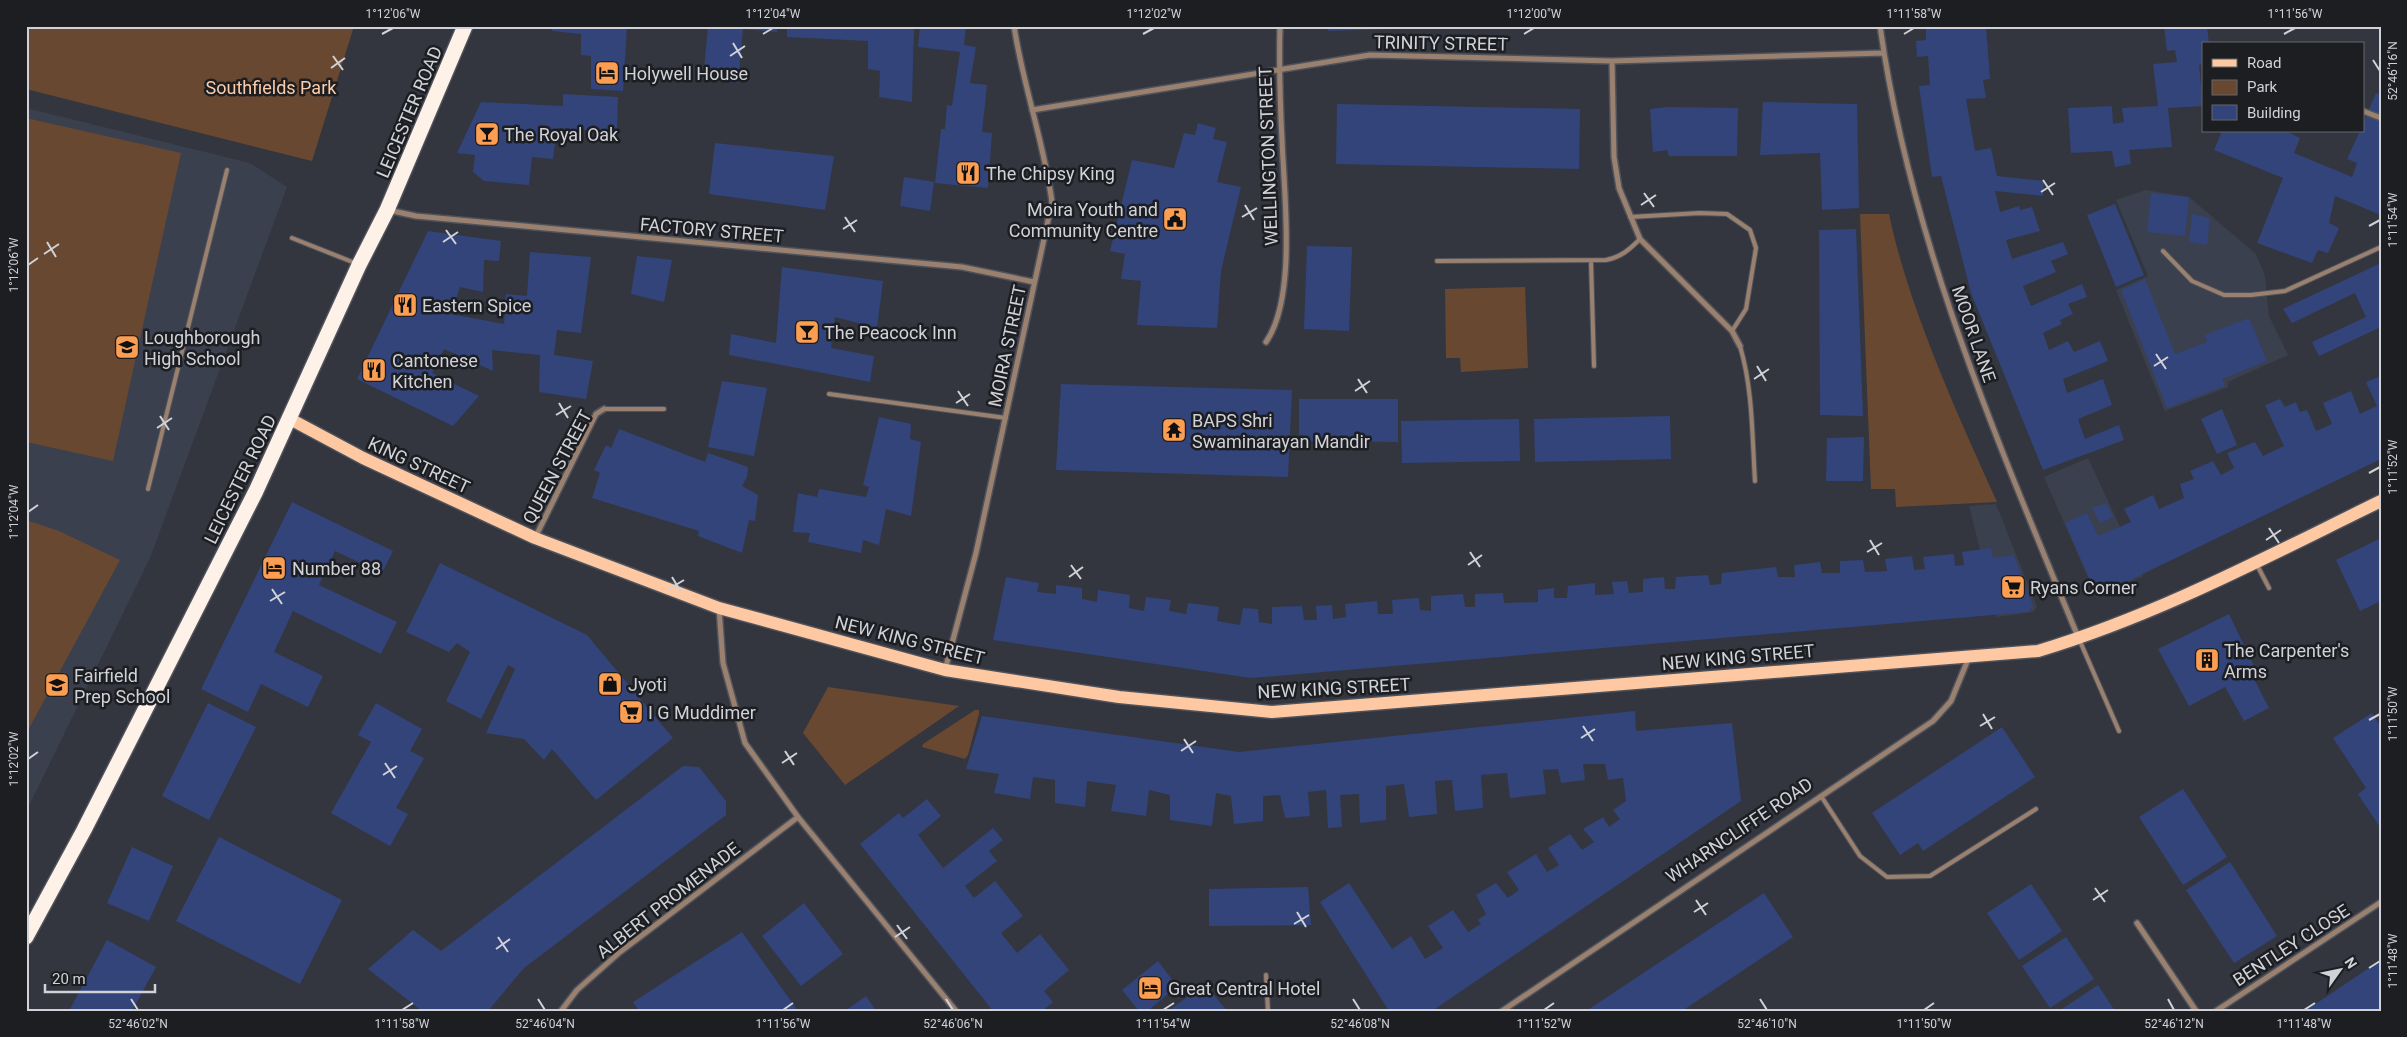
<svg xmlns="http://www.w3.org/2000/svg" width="2407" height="1037" font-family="Roboto,sans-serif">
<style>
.built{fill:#3a404e}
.green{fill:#684831}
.building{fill:#32447a}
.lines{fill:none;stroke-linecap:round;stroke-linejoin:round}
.lane-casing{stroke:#4f525b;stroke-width:6}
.street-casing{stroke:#4f525b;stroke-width:8}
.primary-casing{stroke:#4f525b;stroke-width:15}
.highway-casing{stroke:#4f525b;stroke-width:18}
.lane{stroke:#9a806e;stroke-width:4}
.street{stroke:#9a806e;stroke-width:5}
.primary{stroke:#fdc8a2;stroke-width:12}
.highway{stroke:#fef1e8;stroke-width:15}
.ticks{fill:none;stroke:#d0d2d8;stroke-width:2}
.labels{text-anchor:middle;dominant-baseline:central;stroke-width:5;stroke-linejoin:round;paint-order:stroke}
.street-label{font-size:18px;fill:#d0d2d8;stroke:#1c1e22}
.poi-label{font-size:18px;fill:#d0d2d8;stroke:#1c1e22;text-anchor:start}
.park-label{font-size:18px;fill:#fecca8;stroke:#1c1e22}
.neatline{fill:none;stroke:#d0d2d8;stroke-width:2}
.ticks-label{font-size:12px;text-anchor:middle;fill:#d0d2d8}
</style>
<rect width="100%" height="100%" fill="#33363f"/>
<path class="built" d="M26,108l224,55 37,24 -137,371 -124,254z
M2145,190l44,7 67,57 9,22 4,40 19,39 -60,27v5l-63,24 -49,-121 32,-14 -32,-76z
M2088,458l55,118 -46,22 -53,-121z
M1996,504l41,103 -4,5 -36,5 -28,-111z"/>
<path class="green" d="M26,26h328l-42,135 -286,-72z
M26,118l155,35 -68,308 -87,-19z
M1860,214h29c20,95 68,199 108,288l-101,5 -1,-18h-24z
M1525,287l3,81 -67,4 -1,-14h-14l-1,-69z
M26,520l33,11 61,29 -94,174z
M828,687l131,19 -114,79 -42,-52z
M975,710h4v4l-11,41 -3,4 -43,-12 1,-3z"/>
<path class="building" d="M552,26h75l-4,65 -32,-2v-33l-10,-1v-21l-29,-3z
M708,26h70l-1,6 -34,-3 -5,54 -35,-3z
M787,26h127l-2,76 -33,-5 1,-26 -12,-2v-28l-81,-4z
M920,26h46l-2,19 12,2 -6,36 17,2 -5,47 10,1 -4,55 -53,-5 6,-54h4l2,-24 5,1 8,-54 -42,-5z
M1328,26h104v2l-104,3z
M1926,26h60l4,53 -7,1 3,18 -20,1 9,52 16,-3 6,28 47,5 -1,15 -48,-5 5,21 19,-6 1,4 12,-3 8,24 -34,9 6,19 51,-17 5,12 -17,7 5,11 -33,14 8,20 51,-22 5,13 -19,7 5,10 -13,6 2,4 -19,9 6,17 19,-9 6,11 26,-11 8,20 -45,18 4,14 36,-14 9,26 -34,14 7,20 34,-14 5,15 -81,30 -72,-177 -30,-117 -9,1 -13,-91 11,-1 -2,-29 -11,1 -1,-16 10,-1z
M2164,26h43l2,18h-6v20l-4,1 4,41 -35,2 4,39 -43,3 2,14 -16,3 -3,-16 -41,2 -3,-45 44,-2 1,18 11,-2 -2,-14 36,-2 -5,-42 24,-2 -2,-12 -8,1z
M2376,93l5,2v120l-46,-19 -6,27 10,5 -11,25 -10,-3 -6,13 -55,-20 26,-65 -69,-28 8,-19h64l14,7 -6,15 58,24 5,-14 -10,-4 13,-28h3v-8z
M563,94l55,3 -1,35 -60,-4 -4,31 -21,-2 -3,28 -45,-4 -11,-9 2,-17 -18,-2 24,-51 82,4z
M1763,102l94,2 2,104 -37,2 -2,-57 -60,2z
M1337,104l243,5 -1,60 -243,-5z
M1667,107l71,1 -1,48h-68l-2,-6 -14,2 -3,-43z
M1198,123l18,5 -3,11 14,3 -10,40 24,5 -20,84 -4,57 -80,-3 4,-44 -20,-2 4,-25 -15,-3 22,-91 42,8 10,-35 11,2z
M715,143l119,13 -9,54 -116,-16z
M904,177l30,5 -4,29 -30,-5z
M2151,193l38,4 -4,39 -38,-4z
M2115,204l29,71 -28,12 -29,-72z
M2192,214l18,4 -3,27 -18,-3z
M1856,229l7,187 -43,-1 -1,-185z
M428,231l73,10 -2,20 -15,-1 -1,32 -23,-5 -9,27 53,10 2,-30 21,2 3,-44 61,5 -10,76 -24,-3 -3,25 39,6 -7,38 -47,-7 1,-37 -48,-5 1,21 -49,-22 -12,24 47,23 -26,30 -96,-47z
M1307,246l45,1 -3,84 -45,-2z
M637,256l35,4 -8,42 -33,-8z
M2381,263v64l-62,29 -7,-14 54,-25 -11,-24 -63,30 -9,-14z
M782,267l101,14 -6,47 -42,-11 -4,31 43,8 -4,26 -141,-27 2,-21 45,9z
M2145,279l30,75 32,-12 -2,-7 44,-17 18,43 -45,18 3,7 -58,22 -46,-118z
M2381,376v83l-284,137 -32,-73 22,-10 11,23 33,-14 -7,-13 29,-14 6,14 25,-11 -4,-14 14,-5 -4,-8 23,-10 8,14 13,-7 -7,-15 28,-11 8,14 21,-10 -19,-41 15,-6 5,8 11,-5 4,10 7,-2 9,21 16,-7 -9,-21 28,-12 9,23 17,-8 -11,-24z
M722,381l45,7 -13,68 -46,-9z
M1061,384l231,6 -4,87 -232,-7z
M1299,399h99v43l-99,-1z
M2222,409l15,36 -20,9 -16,-35z
M1670,416l1,43 -136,3 -1,-43z
M879,417l32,7 -1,15 11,3 -10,74 -25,-7 -7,36 -16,-5 -2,13 -53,-11 2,-9 -17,-1 5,-39 19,4 2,-8 47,8 3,-10 -6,-2z
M1519,419l1,42 -118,2 -1,-42z
M619,429l86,33 3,-9 40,14 -1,10 -5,9 16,9 -3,26 -6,-1 -7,33 -44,-17 1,-5 -107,-33 8,-25 -6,-3 12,-25 5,3z
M1864,437l-1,44h-37l1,-43z
M292,502l101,49 -11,22 -47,-22 -16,34 78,37 -16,32 -88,-43 -19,41 49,24 -15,31 -47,-23 -13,28 -47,-23z
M2106,503l7,14 -13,6 -8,-15z
M2381,538v63l-21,10 -24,-51z
M1991,548l2,10 21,-3 19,51 -5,6 -777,66 -258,-38 13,-63 33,6 -2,9 19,2v-9l26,3v11l15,3 1,-12 32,5 -1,13 15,3 2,-14 25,3 -2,11 17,3 2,-11 31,4 -2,14 23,4 3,-17 15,1 1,13 13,2v-17l30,-1 2,14h13l-1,-14 16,-1 1,14 13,-2 -1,-13 32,-3 1,13h15l-1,-14 27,-2 1,12 11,1v-15l32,-2 2,13h10v-13l28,-1 1,10 34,-1v-12l16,-2v10h13l1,-12 27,-3v12l19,-1 -2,-12 15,-1 2,12 14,-1v-13l21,-2 1,12h10l1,-12 32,-2 2,10 11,-1 1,-11 54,-6 2,10h17l-1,-12 26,-3 2,11h18v-12l23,-1 2,12 22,-1 -2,-12 27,-3 2,14 11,-1 -2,-12 31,-3 1,12 9,-1 -2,-13z
M440,563l147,72 86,103 -77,62 -44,-51 -8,11 -20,-21 -38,-6 29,-64 -7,-4 -27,54 -35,-18 24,-49 -13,-9 -8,9 -43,-20z
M2229,614l27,56 -5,3 18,35 -25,13 -19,-34 -36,19 -31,-57z
M208,703l48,24 -47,93 -47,-24z
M376,703l46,26 -12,22 14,7 -28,50 12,6 -18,32 -59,-33 40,-71 -13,-7z
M1635,711l1,20 96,-8 9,78 -309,210h-43l-69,-109 29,-19 43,66 19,-13 14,23 18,-11 -15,-22 25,-16 15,22 13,-8 -3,-4 8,-6 -10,-19 20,-12 12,15 11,-8 -12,-18 29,-18 11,18 12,-7 -11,-17 22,-14 12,16 12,-8 -11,-13 20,-12 6,10 11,-8 -7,-9 13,-9 -3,-23 -15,2 -3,-16h-22l2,16 -24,3 -3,-14 -15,1 3,24 -36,4 -3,-25 -26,2 2,33 -28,3 -3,-31 -17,1 2,33 -28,3 -5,-33 -18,2v34l-26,3 -1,-29 -19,1 2,32 -14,1 -2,-38 -18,2 2,24 -25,2 -5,-23 -17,1v25l-29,3 -3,-28 -15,-3 -4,33 -42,-6v-25l-21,-5 -3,26 -35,-5 5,-26 -29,-4 -2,26 -30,-4v-23l-22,-3 -3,22 -36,-6 5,-19 -33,-5 16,-53 257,36z
M2372,713l9,14v102l-23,-35 8,-6 -33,-50z
M2002,727l33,50 -112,74 -5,-8 -18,12 -28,-42z
M683,766l16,1 27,34v14l-202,153 -36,43h-66l-54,-42 45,-39 28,21z
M2183,789l44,68 -44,28 -44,-68z
M927,799l14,17 -23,19 25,33 50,-40 10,12 -14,11 8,10 -32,25 9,12 21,-17 28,35 -22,17 16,20 23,-19 29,36 -25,21 9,11 -11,9h-49l-133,-167 39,-31 4,5z
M219,837l123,63 -42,84 -124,-63z
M132,847l41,19 -24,55 -42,-18z
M2230,862l47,74 -43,27 -48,-73z
M2031,884l31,47 -43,29 -32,-47z
M1308,887l3,38 -102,1v-37z
M1764,893l29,44 -111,74h-96z
M804,903l39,51 -42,32 -39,-50z
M742,932l56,79h-159l-6,-9z
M2066,937l28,42 -44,29 -28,-42z
M107,940l49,27 -24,44h-63z
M2381,960v51h-76z
M1158,961l19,25 -27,23 1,2h-12l-17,-21z
M1205,984l22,27h-59z
M2098,985l17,26h-56z
M866,996l10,15h-31z"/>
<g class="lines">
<defs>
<path id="lane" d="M1630,217l70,-4 27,1 23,16 6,18 -10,61 -14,22
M292,238l63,25
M2163,251l29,30 32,14h27l34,-4 96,-44
M1437,261l169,-1c15,-3 23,-10 34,-21
M1591,261l3,105
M1740,346c13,44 12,90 15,135
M829,394l177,24
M604,409h60
M148,489l79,-319
M2257,565l12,23
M2079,639l40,92
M1821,796l39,60 27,21 43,-1 106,-67
M1266,975l2,36"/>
<path id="street" d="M1880,26c30,214 117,414 198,611
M1612,61l2,96 5,31 21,51 92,92 8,15
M1032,110l338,-55 242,6 272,-8
M2363,111l18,7
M388,210l28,6 546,51 72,15
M1266,342c31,-45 18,-148 16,-202 -2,-38 -3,-76 -2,-114
M535,538l61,-124 8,-5
M719,608l4,55 22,80 53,74 158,194
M945,670l31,-117 76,-351c-8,-60 -29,-116 -38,-176
M2137,923l59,88
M561,1011l16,-21 43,-38 178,-135
M1502,1011l431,-290 18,-20 18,-44
M2216,1011l165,-109"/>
<path id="primary" d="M290,419l73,39 172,80 184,70 226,62 174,27 153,15 766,-61c120,-36 230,-95 343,-150"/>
<path id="highway" d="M26,937l58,-107 172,-339 103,-226 28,-55 78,-184"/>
</defs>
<use href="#lane" class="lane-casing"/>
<use href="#street" class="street-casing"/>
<use href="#primary" class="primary-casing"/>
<use href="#highway" class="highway-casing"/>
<use href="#lane" class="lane"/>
<use href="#street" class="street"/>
<use href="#primary" class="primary"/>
<use href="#highway" class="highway"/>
</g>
<path class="ticks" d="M382,34l11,-6M763,34l10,-6M1143,34l11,-6M1524,34l10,-6M1904,34l10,-6M2284,34l11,-6M733,43l9,15M333,56l10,14M730,56l15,-10M2373,60l7,11M331,68l14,-10M2043,180l10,15M2041,192l14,-9M1644,193l10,14M1245,205l9,15M1641,205l15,-10M845,217l10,15M1242,217l15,-9M2369,226l11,-6M843,229l14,-9M446,230l10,14M47,242l9,15M443,242l15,-10M44,254l15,-10M28,265l10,-7M2156,354l10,15M1757,366l9,15M2154,366l14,-9M1358,379l9,14M1754,379l15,-10M958,391l10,15M1355,391l15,-10M559,403l9,15M956,403l14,-9M556,415l15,-9M160,416l9,14M157,428l15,-10M2369,473l11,-6M28,512l10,-7M2269,528l10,15M1870,540l9,15M2266,540l15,-10M1470,552l10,15M1867,552l15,-9M1071,565l10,14M1468,565l14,-10M672,577l9,15M1069,577l14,-10M272,589l10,15M669,589l15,-9M270,601l15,-9M1983,714l9,15M2369,720l11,-6M1583,726l10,15M1980,726l15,-9M1581,738l14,-9M1184,739l9,14M785,751l9,14M1181,751l15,-10M28,759l10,-7M385,763l10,15M782,763l15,-10M383,775l14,-9M2095,888l10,14M1696,900l10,15M2093,900l15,-10M1297,912l9,15M1694,912l14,-9M1294,924l15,-9M897,925l10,14M498,937l10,15M895,937l15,-10M496,949l14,-10M2369,968l11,-7M131,999l7,11M538,999l7,11M946,999l7,11M1353,999l7,11M1760,999l7,11M2168,999l6,11M402,1010l11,-7M783,1010l10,-7M1163,1010l11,-7M1544,1010l10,-7M1924,1010l10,-7M2304,1010l11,-7"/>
<defs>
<symbol id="hotel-square" viewBox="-11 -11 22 22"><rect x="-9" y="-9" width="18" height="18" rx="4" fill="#fc9e52" stroke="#1c1e22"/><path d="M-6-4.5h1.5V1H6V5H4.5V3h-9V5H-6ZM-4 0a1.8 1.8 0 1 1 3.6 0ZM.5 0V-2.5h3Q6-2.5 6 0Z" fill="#111"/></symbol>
<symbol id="bar-square" viewBox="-11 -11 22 22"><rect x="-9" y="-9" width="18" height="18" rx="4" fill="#fc9e52" stroke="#1c1e22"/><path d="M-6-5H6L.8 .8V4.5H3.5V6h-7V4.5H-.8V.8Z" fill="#111"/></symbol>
<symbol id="restaurant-square" viewBox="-11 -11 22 22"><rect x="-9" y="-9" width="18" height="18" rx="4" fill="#fc9e52" stroke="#1c1e22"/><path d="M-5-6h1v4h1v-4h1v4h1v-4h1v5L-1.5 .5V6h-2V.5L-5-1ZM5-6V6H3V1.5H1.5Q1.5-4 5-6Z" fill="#111"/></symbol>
<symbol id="civic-square" viewBox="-11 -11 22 22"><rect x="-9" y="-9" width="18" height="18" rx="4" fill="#fc9e52" stroke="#1c1e22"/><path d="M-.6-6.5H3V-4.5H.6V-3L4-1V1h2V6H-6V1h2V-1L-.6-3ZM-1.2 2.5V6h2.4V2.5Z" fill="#111"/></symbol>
<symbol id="school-square" viewBox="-11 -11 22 22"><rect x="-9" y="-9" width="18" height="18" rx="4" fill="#fc9e52" stroke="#1c1e22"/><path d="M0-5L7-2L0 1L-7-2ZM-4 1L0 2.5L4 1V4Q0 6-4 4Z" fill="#111"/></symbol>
<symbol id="temple-square" viewBox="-11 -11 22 22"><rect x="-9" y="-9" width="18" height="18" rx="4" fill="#fc9e52" stroke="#1c1e22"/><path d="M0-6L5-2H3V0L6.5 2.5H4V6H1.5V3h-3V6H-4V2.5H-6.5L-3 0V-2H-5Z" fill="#111"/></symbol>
<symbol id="supermarket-square" viewBox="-11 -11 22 22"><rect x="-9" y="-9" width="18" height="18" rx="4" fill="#fc9e52" stroke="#1c1e22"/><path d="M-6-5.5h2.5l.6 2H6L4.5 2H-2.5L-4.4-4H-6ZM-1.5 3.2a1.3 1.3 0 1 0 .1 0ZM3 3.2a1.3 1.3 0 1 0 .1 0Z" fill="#111"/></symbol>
<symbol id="building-square" viewBox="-11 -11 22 22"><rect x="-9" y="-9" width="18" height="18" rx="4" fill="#fc9e52" stroke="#1c1e22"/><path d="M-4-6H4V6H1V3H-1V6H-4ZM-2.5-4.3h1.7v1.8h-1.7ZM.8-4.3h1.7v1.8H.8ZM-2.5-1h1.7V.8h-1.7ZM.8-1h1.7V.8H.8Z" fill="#111"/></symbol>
<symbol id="shop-square" viewBox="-11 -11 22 22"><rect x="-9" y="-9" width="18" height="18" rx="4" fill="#fc9e52" stroke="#1c1e22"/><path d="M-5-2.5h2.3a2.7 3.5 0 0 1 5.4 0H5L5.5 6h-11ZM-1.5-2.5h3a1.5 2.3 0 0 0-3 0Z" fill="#111"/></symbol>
</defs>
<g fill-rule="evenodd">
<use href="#hotel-square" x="593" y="59" width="28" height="28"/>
<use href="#bar-square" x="473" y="120" width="28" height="28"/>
<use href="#restaurant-square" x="954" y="159" width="28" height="28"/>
<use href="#civic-square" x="1161" y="205" width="28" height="28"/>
<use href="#restaurant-square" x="391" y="291" width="28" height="28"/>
<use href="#bar-square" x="793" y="318" width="28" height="28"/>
<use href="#school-square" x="113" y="333" width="28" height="28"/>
<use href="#restaurant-square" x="360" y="356" width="28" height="28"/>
<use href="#temple-square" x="1160" y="416" width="28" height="28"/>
<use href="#hotel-square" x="260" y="554" width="28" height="28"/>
<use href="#supermarket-square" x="1999" y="573" width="28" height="28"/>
<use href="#building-square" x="2193" y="646" width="28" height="28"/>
<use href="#shop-square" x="596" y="670" width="28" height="28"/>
<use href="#school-square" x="43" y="671" width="28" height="28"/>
<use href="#supermarket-square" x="617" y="698" width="28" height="28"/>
<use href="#hotel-square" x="1136" y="974" width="28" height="28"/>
</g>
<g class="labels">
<g class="street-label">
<text transform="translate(1441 43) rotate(1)">TRINITY STREET</text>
<text transform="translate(409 112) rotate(-67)">LEICESTER ROAD</text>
<text transform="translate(1268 156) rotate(-92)">WELLINGTON STREET</text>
<text transform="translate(712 230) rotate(5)">FACTORY STREET</text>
<text transform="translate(1974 334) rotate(71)">MOOR LANE</text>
<text transform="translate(1007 346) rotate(-78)">MOIRA STREET</text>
<text transform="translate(419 465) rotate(25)">KING STREET</text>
<text transform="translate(557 467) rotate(-62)">QUEEN STREET</text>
<text transform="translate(240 479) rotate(-64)">LEICESTER ROAD</text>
<text transform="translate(910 640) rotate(14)">NEW KING STREET</text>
<text transform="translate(1738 657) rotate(-5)">NEW KING STREET</text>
<text transform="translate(1334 688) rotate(-3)">NEW KING STREET</text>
<text transform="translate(1739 830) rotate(-34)">WHARNCLIFFE ROAD</text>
<text transform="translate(668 900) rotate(-38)">ALBERT PROMENADE</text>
<text transform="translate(2291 945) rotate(-33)">BENTLEY CLOSE</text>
</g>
<g class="poi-label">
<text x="624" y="73">Holywell House</text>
<text x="504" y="134">The Royal Oak</text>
<text x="986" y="173">The Chipsy King</text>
<text x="1158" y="209" text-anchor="end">Moira Youth and<tspan x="1158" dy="21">Community Centre</tspan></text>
<text x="422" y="305">Eastern Spice</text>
<text x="824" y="332">The Peacock Inn</text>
<text x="144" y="337">Loughborough<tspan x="144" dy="21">High School</tspan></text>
<text x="392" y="360">Cantonese<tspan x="392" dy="21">Kitchen</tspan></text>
<text x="1192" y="420">BAPS Shri<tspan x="1192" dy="21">Swaminarayan Mandir</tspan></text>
<text x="292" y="568">Number 88</text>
<text x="2030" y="587">Ryans Corner</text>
<text x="2224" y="650">The Carpenter's<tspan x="2224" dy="21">Arms</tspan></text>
<text x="74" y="675">Fairfield<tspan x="74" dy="21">Prep School</tspan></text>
<text x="628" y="684">Jyoti</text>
<text x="648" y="712">I G Muddimer</text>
<text x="1168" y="988">Great Central Hotel</text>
</g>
<g class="park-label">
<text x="271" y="87">Southfields Park</text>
</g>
</g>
<rect width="2407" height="1037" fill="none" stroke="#1c1e22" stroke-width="55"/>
<rect x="2202" y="42" width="162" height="90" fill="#1c1e22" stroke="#64666b"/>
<rect x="2212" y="59" width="25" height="8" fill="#fdc8a2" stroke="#64666b"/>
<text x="2247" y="68" font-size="15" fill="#d0d2d8">Road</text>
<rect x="2212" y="80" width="25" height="15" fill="#684831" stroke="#64666b"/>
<text x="2247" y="92" font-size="15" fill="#d0d2d8">Park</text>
<rect x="2212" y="105" width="25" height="15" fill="#32447a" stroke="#64666b"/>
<text x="2247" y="118" font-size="15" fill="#d0d2d8">Building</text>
<g transform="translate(2340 970) rotate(57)" stroke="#1c1e22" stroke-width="4" paint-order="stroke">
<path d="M0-4L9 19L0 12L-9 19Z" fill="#d0d2d8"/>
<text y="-8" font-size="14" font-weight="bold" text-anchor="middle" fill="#d0d2d8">N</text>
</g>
<path d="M45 984v8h110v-8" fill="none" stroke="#d0d2d8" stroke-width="2.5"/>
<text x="52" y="984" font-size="15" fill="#d0d2d8" stroke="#1c1e22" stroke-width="4" paint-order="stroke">20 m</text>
<rect x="28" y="28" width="2352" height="982" class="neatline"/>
<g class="ticks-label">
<text x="393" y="18">1°12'06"W</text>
<text x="773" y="18">1°12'04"W</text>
<text x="1154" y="18">1°12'02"W</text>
<text x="1534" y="18">1°12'00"W</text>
<text x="1914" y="18">1°11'58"W</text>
<text x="2295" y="18">1°11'56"W</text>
<text transform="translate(2393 71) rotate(-90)" y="4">52°46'16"N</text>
<text transform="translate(2393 220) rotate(-90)" y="4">1°11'54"W</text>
<text transform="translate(14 265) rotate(-90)" y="4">1°12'06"W</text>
<text transform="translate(2393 467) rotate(-90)" y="4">1°11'52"W</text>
<text transform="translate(14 512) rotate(-90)" y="4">1°12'04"W</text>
<text transform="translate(2393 714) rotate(-90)" y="4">1°11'50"W</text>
<text transform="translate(14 759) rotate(-90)" y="4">1°12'02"W</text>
<text transform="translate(2393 961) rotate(-90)" y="4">1°11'48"W</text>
<text x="138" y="1028">52°46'02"N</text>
<text x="402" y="1028">1°11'58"W</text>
<text x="545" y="1028">52°46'04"N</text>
<text x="783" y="1028">1°11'56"W</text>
<text x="953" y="1028">52°46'06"N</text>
<text x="1163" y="1028">1°11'54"W</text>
<text x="1360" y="1028">52°46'08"N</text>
<text x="1544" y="1028">1°11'52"W</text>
<text x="1767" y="1028">52°46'10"N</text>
<text x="1924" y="1028">1°11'50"W</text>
<text x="2174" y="1028">52°46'12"N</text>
<text x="2304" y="1028">1°11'48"W</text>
</g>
</svg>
